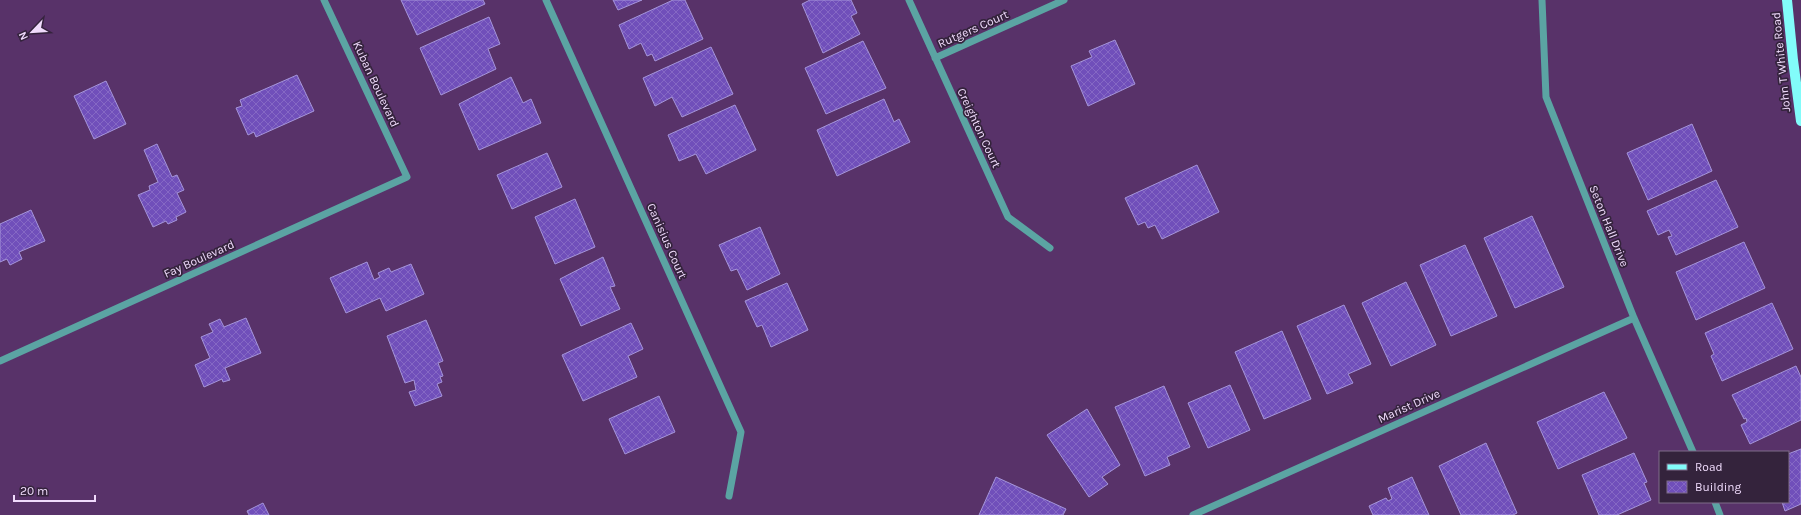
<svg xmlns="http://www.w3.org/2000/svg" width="1801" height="515" font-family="Karla,sans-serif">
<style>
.building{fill:url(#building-cross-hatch);stroke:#a595da}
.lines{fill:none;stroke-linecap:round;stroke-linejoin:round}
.minor{stroke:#5ba4a3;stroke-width:7}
.major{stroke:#82fcfa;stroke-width:10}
.labels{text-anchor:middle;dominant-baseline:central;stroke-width:3.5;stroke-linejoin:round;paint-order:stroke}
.street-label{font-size:12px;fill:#f0dbfc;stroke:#34233c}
</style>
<defs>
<pattern id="building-cross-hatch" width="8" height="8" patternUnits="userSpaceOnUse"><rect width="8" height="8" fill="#704fba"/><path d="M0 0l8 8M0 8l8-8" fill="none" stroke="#8568c4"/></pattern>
</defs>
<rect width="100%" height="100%" fill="#583269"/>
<path class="building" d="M401,0h82l2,4 -68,31z
M613,0h29l-24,10z
M673,0h12l18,39 -48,22 -3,-7 -5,2 -6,-13 -12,6 -10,-24z
M810,0h41l6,13 -6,3 9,18 -37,19 -21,-49z
M489,17l11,27 -12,5 8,20 -55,26 -21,-47z
M1115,40l20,44 -47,22 -17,-40 21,-9 -3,-6z
M863,41l23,47 -60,26 -21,-46z
M711,47l22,47 -51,23 -10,-20 -17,9 -12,-28z
M297,75l17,36 -58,26 -2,-5 -6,3 -12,-27 6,-2 -2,-6z
M511,77l12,26 8,-4 10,24 -62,27 -20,-46z
M106,81l20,43 -32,15 -20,-43z
M884,99l10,23 5,-3 11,23 -73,34 -20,-46z
M735,105l21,45 -50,24 -10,-20 -17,7 -11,-26z
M1692,124l20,47 -64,29 -21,-47z
M157,144l15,33 5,-2 7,15 -7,3 9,19 -10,5 1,3 -9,4 -2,-3 -13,6 -15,-32 12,-5 -1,-4 9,-4 -14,-32z
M547,153l15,34 -50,22 -15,-34z
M1197,165l22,47 -57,27 -7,-14 -7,3 -3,-6 -7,3 -13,-27z
M1716,180l22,47 -62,28 -8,-18 4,-1 -3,-6 -11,5 -11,-24z
M575,199l20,48 -40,17 -20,-47z
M31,210l14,31 -26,11 3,7 -12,6 -3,-6 -7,3v-38z
M1532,216l32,71 -49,21 -31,-70z
M760,227l20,47 -33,16 -10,-21 -6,2 -12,-26z
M1744,242l21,46 -69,32 -20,-48z
M1465,245l32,71 -46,20 -31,-71z
M603,257l12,29 -5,1 10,22 -39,17 -21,-47z
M367,262l7,18 6,-3 -2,-4 11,-5 2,4 20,-8 13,30 -38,17 -6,-13 -34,15 -16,-35z
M1406,282l30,63 -45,21 -29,-63z
M787,283l21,47 -37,17 -9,-22 -5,2 -12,-26z
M1772,303l21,46 -71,32 -11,-25 3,-2 -9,-21z
M1344,305l27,59 -23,10 5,9 -26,11 -30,-68z
M246,318l15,35 -36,15 5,12 -7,2 -1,-3 -18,8 -9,-22 15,-7 -9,-21 12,-5 -4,-8 11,-5 4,8z
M426,320l17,41 -5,2 5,13 -3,1 2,5 -5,2 5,12 -27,10 -6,-14 7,-2 -2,-10 -9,3 -18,-47z
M631,323l12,26 -15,7 9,21 -54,24 -21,-46z
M1282,331l29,68 -47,20 -29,-67z
M1796,366l5,11v43l-51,24 -9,-19 6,-3 -1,-4 -2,1 -12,-24z
M1230,385l20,45 -42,18 -20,-45z
M1164,386l26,61 -23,10 3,8 -25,11 -30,-69z
M1604,392l23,46 -69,31 -21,-47z
M659,396l16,36 -50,22 -16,-35z
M1087,409l33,56 -18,12 6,7 -19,13 -42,-62z
M1486,443l31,70 -4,2h-52l-22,-49z
M1801,449v55l-16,7 -3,-9h6v-48z
M1634,453l13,29 -3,1 7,17 -34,15h-18l-17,-40z
M996,477l70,32 -3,6h-84z
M1412,477l17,38h-56l-4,-9 17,-8 2,3 4,-2 -4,-11z
M263,503l6,12h-20l-2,-4z"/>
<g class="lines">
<path class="minor" d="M546,0l195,432 -12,64
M909,0l99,217 42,31
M1542,0l4,97 88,221 59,134
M935,58l129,-58
M0,361l407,-184 -83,-177
M1715,502l5,13
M1193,515l441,-197"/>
<path class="major" d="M1787,0l6,60 8,61"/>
</g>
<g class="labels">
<g class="street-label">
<text transform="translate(973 29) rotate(-24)">Rutgers Court</text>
<text transform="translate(1781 62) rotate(-96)">John T White Road</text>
<text transform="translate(376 84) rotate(65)">Kuban Boulevard</text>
<text transform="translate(979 128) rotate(65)">Creighton Court</text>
<text transform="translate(1609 226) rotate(68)">Seton Hall Drive</text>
<text transform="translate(667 241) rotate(66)">Canisius Court</text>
<text transform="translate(199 259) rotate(-24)">Fay Boulevard</text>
<text transform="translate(1409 406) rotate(-24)">Marist Drive</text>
</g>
</g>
<rect x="1659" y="451" width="130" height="52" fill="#34233c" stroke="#7f6d89"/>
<rect x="1667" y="464" width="20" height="6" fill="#82fcfa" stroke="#7f6d89"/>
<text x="1695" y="471" font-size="12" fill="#f0dbfc">Road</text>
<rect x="1667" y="481" width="20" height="12" fill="url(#building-cross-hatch)" stroke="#7f6d89"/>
<text x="1695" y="491" font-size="12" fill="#f0dbfc">Building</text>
<g transform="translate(32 32) rotate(245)" stroke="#34233c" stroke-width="3" paint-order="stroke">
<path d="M0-3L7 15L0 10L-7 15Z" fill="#f0dbfc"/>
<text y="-6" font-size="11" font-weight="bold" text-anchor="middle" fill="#f0dbfc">N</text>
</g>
<path d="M14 495v6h81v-6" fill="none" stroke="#f0dbfc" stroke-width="2"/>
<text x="20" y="495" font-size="12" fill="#f0dbfc" stroke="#34233c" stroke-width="3" paint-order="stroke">20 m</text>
</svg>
